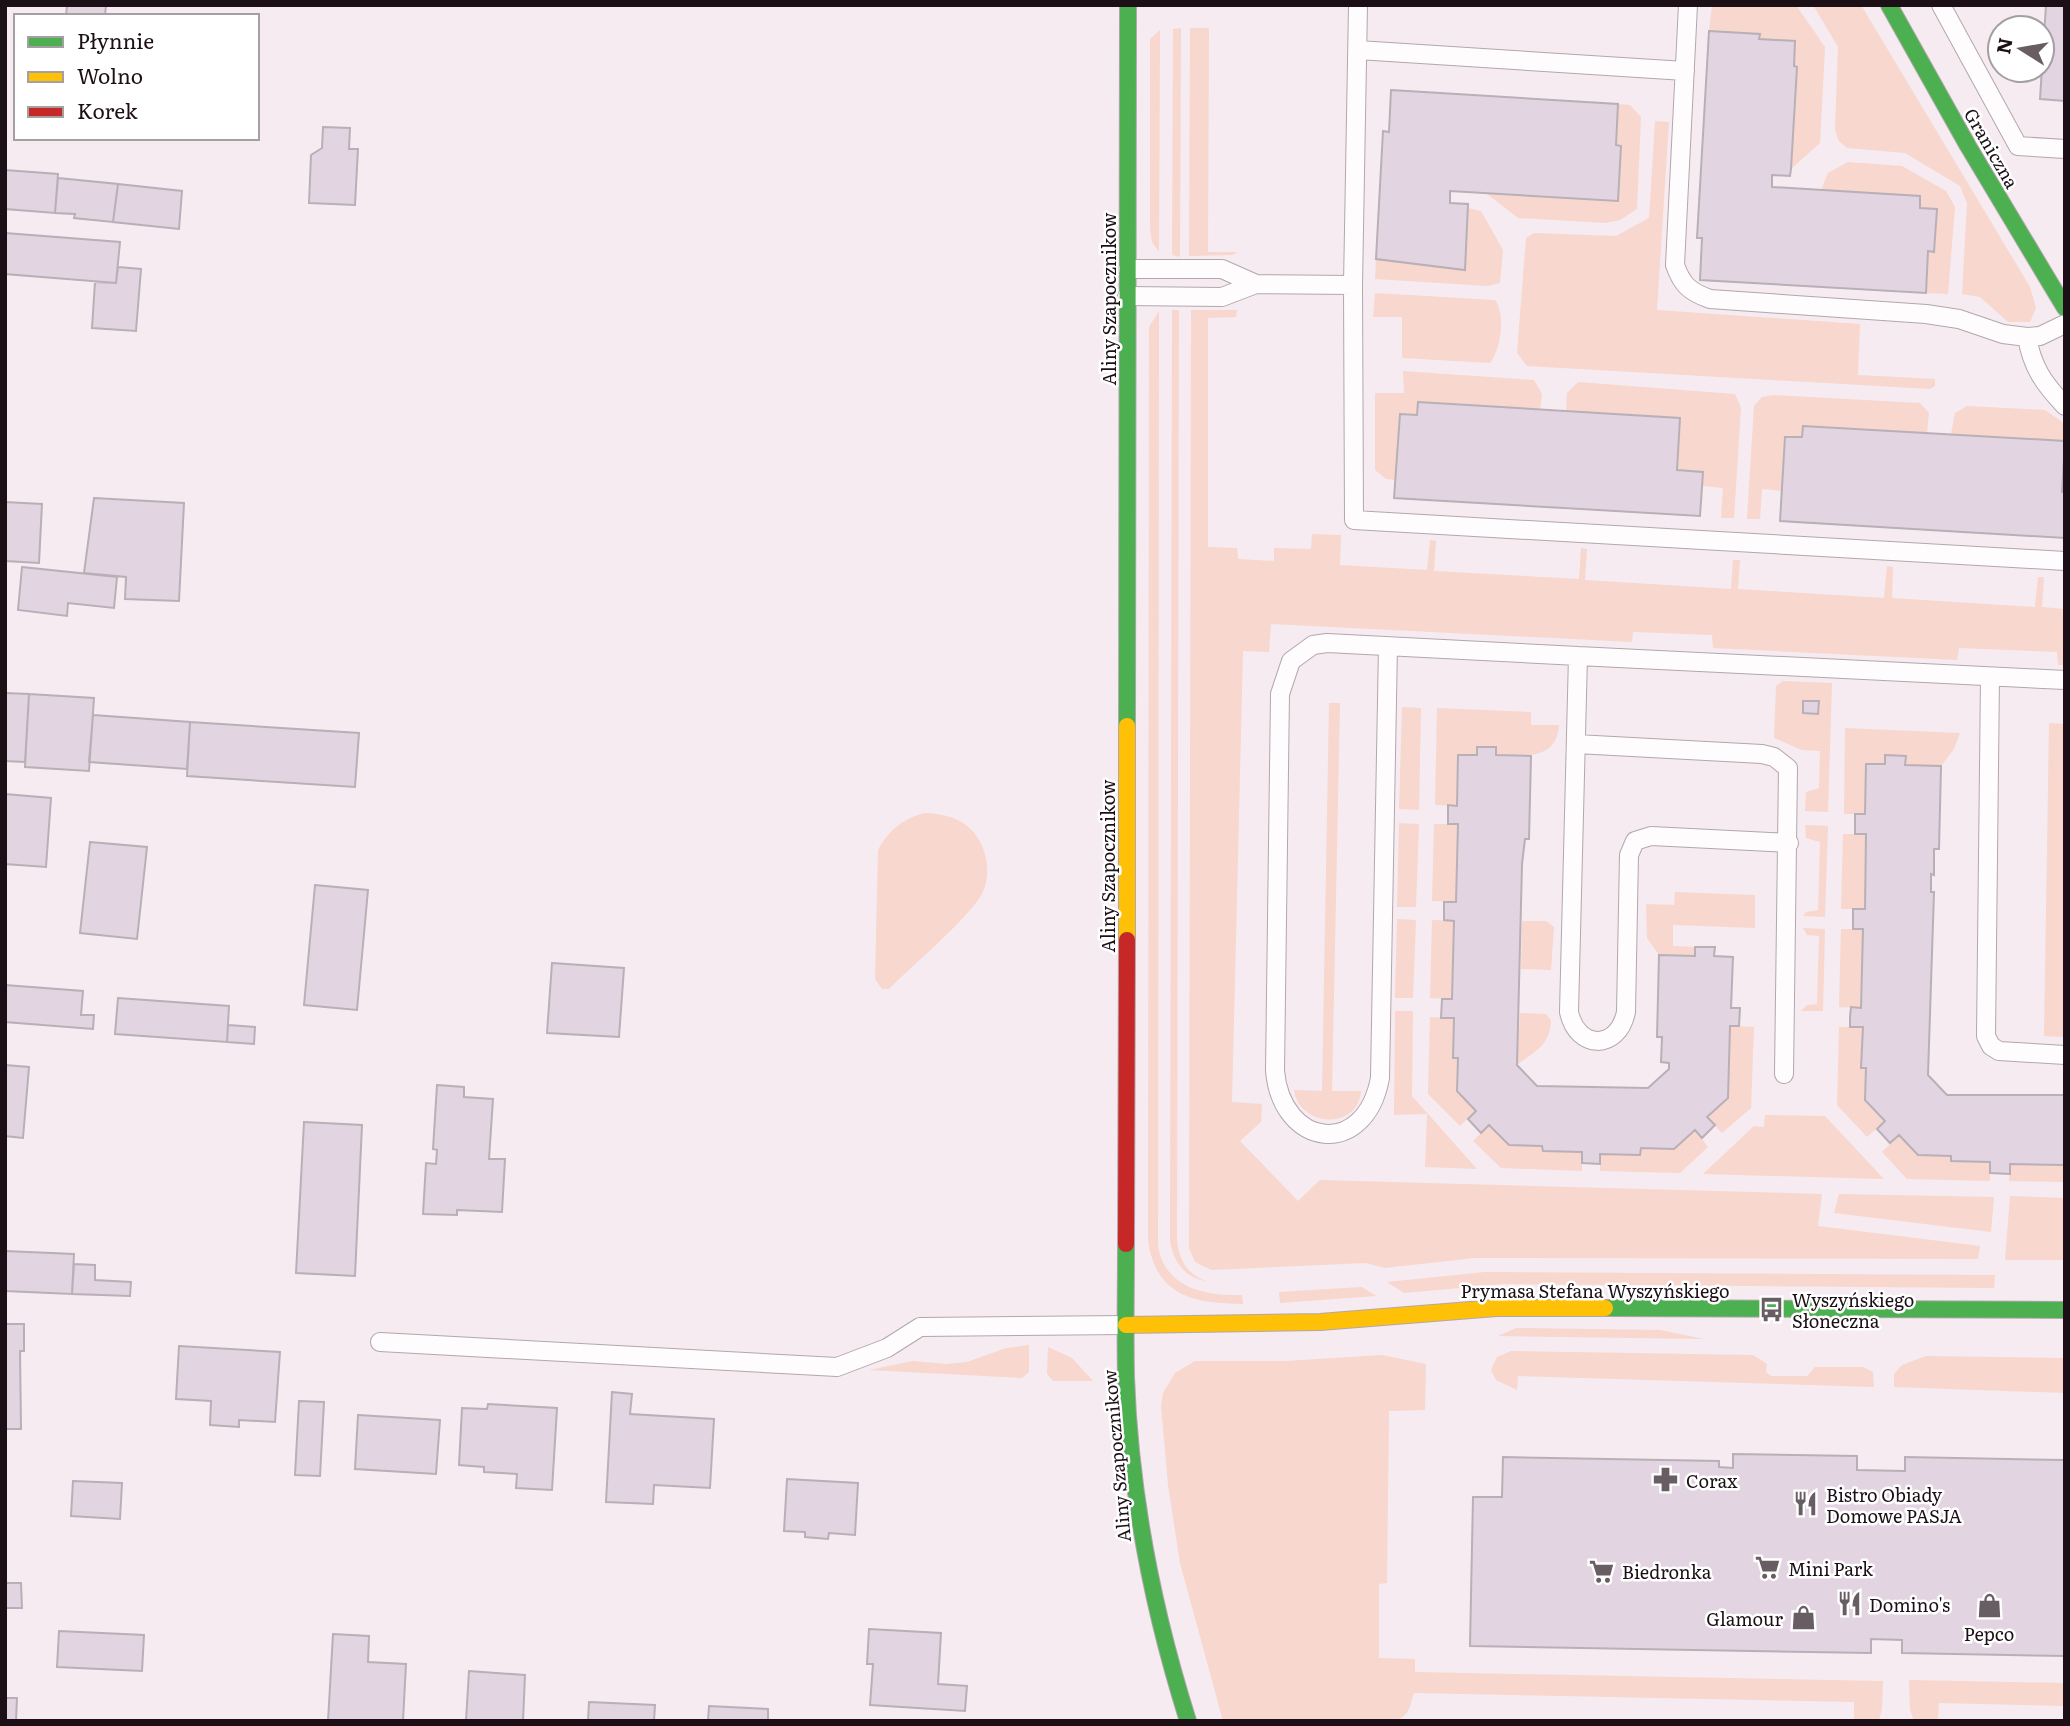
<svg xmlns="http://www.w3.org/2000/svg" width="2070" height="1726" font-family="Literata,serif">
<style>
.green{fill:#f7d7ce}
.building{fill:#e3d4e2;stroke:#b8b0b6;stroke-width:2}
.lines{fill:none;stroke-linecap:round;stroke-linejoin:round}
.lane-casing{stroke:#b1a7ac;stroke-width:20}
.fast-casing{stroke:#b1a7ac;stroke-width:18}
.slow-casing{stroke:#b1a7ac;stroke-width:18}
.jam-casing{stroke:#b1a7ac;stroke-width:18}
.lane{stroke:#fefcfd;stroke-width:18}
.fast{stroke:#4caf50;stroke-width:16}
.slow{stroke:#ffc107;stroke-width:16}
.jam{stroke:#c62828;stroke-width:16}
.labels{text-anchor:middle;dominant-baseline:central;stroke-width:5;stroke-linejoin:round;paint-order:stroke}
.street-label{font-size:18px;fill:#1c1016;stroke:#fff}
.poi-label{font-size:18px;fill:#1c1016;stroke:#fff;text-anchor:start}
</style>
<rect width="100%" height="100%" fill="#f6ebf0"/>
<path class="green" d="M1712,5h84l29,42 -5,96 -29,26 6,-102 -3,-1 1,-25 -36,-2v-5l-50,-3z
M1813,5h48l169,282 6,21 -6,14h-22l-28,-25 -18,-3 5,-91 -7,-17 -55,-33 -58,-5 -9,-8 -3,-11 3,-82z
M1181,28l-1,229 -8,-2 1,-226z
M1190,28h19l-1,224h29l-4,3 -44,1z
M1160,30l-1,222 -7,-10 -2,-13v-190z
M1618,104l12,1 11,12 -4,92 -17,11 -15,3 -87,-5 -32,-25 135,-47 -5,-1z
M1655,121l14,1 -12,188 203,14 -2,51 77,4v7l-5,3 -403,-23 -10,-13 9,-115 8,-5 82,3 33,-18z
M1848,162l54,4 44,25 9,16 -7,87 -22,-1 2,-42h6l2,-42 -16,-1v-12l-99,-6 7,-17z
M1468,208l13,3 22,39 -3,33 -12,3 -113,-7 1,-20 89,11z
M1375,293l120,7c11,15 6,49 -5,63l-88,-5v-41h-29z
M1172,310h7l-2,928c1,20 9,36 29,43 -21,-3 -33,-20 -36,-40z
M1191,310h46l-1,7 -28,1v229l29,1 1,11 36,2v-13l37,1 1,-15 29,1 -1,30 87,5 3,-30 6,1 -2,30 145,8 2,-31 6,1 -2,31 146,9 2,-29h7l-2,29 146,9 3,-32 6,1 -1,31 143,9 3,-30h6l-2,30 23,2v56h-7l-1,-13 -98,-4 -2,12 -244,-12 -1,-13 -79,-3 -1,10 -361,-18 -2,28 -26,-1 -11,451 30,2 -1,18 -21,19 58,60 22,-21 502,14 -4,32 162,20 -2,13 -504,-1 -89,10 -19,-5 -155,7 -16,-8 -6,-14z
M1159,311l-1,935c7,42 47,50 84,49l1,9c-49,-1 -87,-7 -95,-64l1,-913z
M1403,371l131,9 8,14 -2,16 -122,-7 -1,12 -17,-1 -5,66 -9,-1 -11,-9v-77h29z
M1578,382l157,12 6,14 -7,110h-13l2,-30 -21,-2v-14l-25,-2 -111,-58 1,-19z
M1773,395l147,8 9,10 -2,20 -124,-7 -1,11h-17l-3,54 -20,-2 -2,30h-13l7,-113 8,-9z
M1967,406l78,4 20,14v17l-114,-7 4,-21z
M1783,681l49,2 -4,129 -23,-1 1,-19 13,-4 1,-37 -18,-1 -28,-12 2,-52z
M1329,703h11l-8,388h29c-3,40 -62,36 -67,-1l28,1z
M1402,707l19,1 -2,102 -20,-1z
M1437,708l94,4v13h28c-2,36 -37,31 -63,30v-8h-19v8h-19l-1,51 -22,-1z
M2049,723l16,1 -2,313 -19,-1z
M1845,728l115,5 -6,16 -13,17 -36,-1v-9l-20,-1v9h-18l-2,50h-21z
M924,813c23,1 43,6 55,27 9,15 11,36 4,52 -12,24 -72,75 -94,97h-7l-7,-10 3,-129c11,-20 25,-31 46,-37z
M1399,823l20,1 -3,83h-19z
M1434,824h24l-2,78 -24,-1z
M1805,825l23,1 -3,91 -22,-1 3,-4 12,-2 2,-68 -14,-4z
M1843,834h23l-1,75h-24z
M1675,892l80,3v33l-82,-3v21l22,1v9l-36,-1 -12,-17 -1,-34 28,1z
M1397,919l19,1 -3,78h-18z
M1432,920l22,1 -2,78 -22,-1z
M1522,921h24l8,6 -3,43 -30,-1z
M1803,928l22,1 -2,82h-22l6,-6 10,-1 2,-68 -12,-1z
M1841,929h22l-3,79 -21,-1z
M1395,1011h18l-1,85 65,73 -52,-2 2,-53 -33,1z
M1520,1013l26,1 5,6c-1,26 -15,30 -34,45z
M1430,1017l24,1 -1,40h5l-1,33 19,20 -16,15 -32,-32z
M1730,1026l24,1 -3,81 -29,25 -15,-16 21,-19z
M1839,1027h24l-2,40 5,1 19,53 -18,16 -30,-32z
M1765,1115l60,1 59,63 -181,-5 51,-48 10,1z
M1489,1125l53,21 1,5 39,1v19l-81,-3 -28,-27z
M1695,1130l13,17 -28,26 -80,-2v-17l40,1 1,-7z
M1899,1135l19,20 33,1v5l39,1v19l-83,-2 -25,-27z
M2010,1164l55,1v17l-56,-1z
M1839,1194l155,3 -3,35 -157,-19z
M2010,1196l55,2v62h-60z
M1485,1272l510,3 -1,13 -490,-4 -100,9 -17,-11z
M1362,1287l14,9 -96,7 -1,-11z
M1516,1328l144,2 44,9 -206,-3z
M1029,1345v27l-7,6 -153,-8 44,-9 33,3 21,-2 39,-14z
M1048,1347l24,11 21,23h-40l-6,-7z
M1511,1351l242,4 14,9 -1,8 5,4h36l8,-9h48l10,5 1,15 -356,-11 -1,14 -21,-10 -5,-10 6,-13z
M1382,1355l44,9 -1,46 -36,1 -2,172 -8,1v74l36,1v13l468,9 -1,28 -3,11 -25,1v-19l-440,-9c-5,15 -4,23 -21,28h-170l-43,-158 -12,-78 -7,-79 2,-13 12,-20 20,-12h91z
M1926,1356l139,2v35l-171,-6v-13l8,-9z
M1909,1680l156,3v23l-126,-3 -1,18h-24l-4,-11z"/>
<path class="building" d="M67,5h39l-1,11h-39z
M2046,5h19v96l-25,-2z
M1709,31l51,3 -1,5 36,2 -1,25 3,1 -6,102 -1,7 -18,-1v12l148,9v12l17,1 -3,43 -6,-1 -2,42 -226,-13 2,-42h-5z
M1391,90l227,14 -2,41 5,1 -3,55 -168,-10v12l18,1 -3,66 -89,-11 7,-128 6,1z
M323,127l27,1 -1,21h9l-3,56 -46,-2 2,-48 11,-7z
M5,170l53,4 -3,39 -50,-4z
M58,178l60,6 -5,38 -39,-4 1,-4 -20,-1z
M118,184l64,7 -3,38 -66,-7z
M5,233l115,9 -4,41 -111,-9z
M118,267l23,2 -5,62 -44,-3 3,-46 21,1z
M1418,402l262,16 -3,52 26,2 -3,44 -306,-18 6,-84 17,1z
M1803,426l262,15 -3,51h3v46l-285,-17 5,-84h17z
M94,498l90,5 -5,98 -54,-2 1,-22 -42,-4z
M5,502l37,2 -3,59 -34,-2z
M22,567l95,10 -3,31 -46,-5 -1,13 -49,-6z
M5,693l24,1 -4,68 -20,-1z
M29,694l65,4 -5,73 -64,-4z
M1803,701h16l-1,13 -15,-1z
M93,715l97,7 -3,47 -98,-7z
M190,722l169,11 -4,54 -168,-11z
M1477,747h19v8l35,1 -2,83h-4l-3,25 -5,201 20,21 111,2 21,-19v-6l-8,-1 1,-25h-5l2,-82 36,1v-9h20l-1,9 19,1 -2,51h9l-1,18h-9l-2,72 -21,19 8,8 -13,13 -7,-8 -21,19 -33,-1 -1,7 -40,-1v10l-18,-1v-11l-39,-1 -1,-5 -33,-1 -20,-20 -8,8 -13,-14 8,-8 -19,-20 1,-33h-5l1,-40h-13l1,-19h10l2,-78 -10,-1v-18h12l2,-78h-10v-19l9,1 1,-51h19z
M1885,755l21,1 -1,9 36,1 -2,83h-5v26l-3,-1v18h3l-6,183 19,20h118v70l-55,-1v10l-20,-1v-11l-39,-1v-5l-33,-1 -19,-20 -9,8 -13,-14 8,-8 -20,-21 1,-32h-5l2,-41h-13v-10l1,-10 10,1 2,-79h-10v-20h12l1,-75h-11v-20h10l1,-50h19z
M5,794l46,4 -5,69 -41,-3z
M90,842l57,5 -10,92 -57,-6z
M315,885l53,5 -11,120 -53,-5z
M552,963l72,5 -5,69 -72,-4z
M5,985l78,6 -2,24h13l-1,14 -88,-7z
M118,998l111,8 -2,36 -112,-8z
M228,1025l27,2 -1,17 -27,-2z
M5,1065l24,2 -6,71 -18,-2z
M437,1085l27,2v10l29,2 -4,60h16l-3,53 -45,-2v5l-34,-1 3,-51 10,1 1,-14 -4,-1z
M304,1122l58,3 -7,151 -59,-3z
M5,1251l69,3 -2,40 -67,-3z
M74,1264l21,1v15l36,2 -1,14 -58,-2z
M5,1324h19v27h-4l1,78h-16z
M179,1346l101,6 -5,70 -36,-2v7l-29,-2 1,-24 -35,-2z
M612,1392l20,2 -2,20 84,5 -4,69 -56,-3 -1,19 -47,-2z
M299,1401l25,1 -4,74 -25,-1z
M488,1404l69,4 -5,82 -36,-2 1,-14 -33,-2v-5l-25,-2 3,-57 25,1z
M358,1415l82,5 -4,54 -81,-5z
M1733,1454l124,2v14l48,1v-14l160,3v196l-163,-3v-13l-31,-1v14l-401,-7 3,-149h29l1,-40 216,4v6l14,1z
M787,1479l71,4 -3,52 -26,-2 -1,6 -23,-2v-5l-21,-1z
M73,1481l49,2 -2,36 -49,-3z
M5,1583h16l1,25h-17z
M869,1629l72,4 -3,51 29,2 -2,25 -95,-6 3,-41h-6z
M59,1631l85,4 -2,36 -85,-4z
M333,1634l36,2 -1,26 38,2 -3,57h-75z
M469,1671l56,4 -2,46h-57z
M5,1698h12l-1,23h-11z
M589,1702l66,3 -1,16h-66z
M709,1706l59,3v12h-60z"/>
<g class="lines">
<defs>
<path id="lane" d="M1688,5l-13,260c7,20 15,27 35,34l216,15 33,5 44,15 24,3 13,-1 25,-12
M1941,5l77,141 47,3
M1358,50l327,21
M1128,269h94l34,15
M1353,285l5,-280
M1127,296l95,1 34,-13 97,1 1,235 711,41
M2027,337c5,30 17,47 38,69
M1388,646l-8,432c-15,81 -98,70 -105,-7l5,-377 11,-33 22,-16 14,-2 251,13
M1990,677l-4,359 5,10 8,5 66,4
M1576,744l186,10 12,3 14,11 -4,306
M1789,843l-138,-7 -16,5 -6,14 -3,157c-8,39 -49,38 -57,0l9,-356 487,24
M380,1342l457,25 50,-19 33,-21 206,-2"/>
<path id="fast" d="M1889,5l79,141 97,162
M1127,726l1,-721
M1126,1244c0,44 -1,89 0,133 4,117 27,233 62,344
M1605,1308l460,2"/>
<path id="slow" d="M1127,940v-214
M1126,1325l194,-3 176,-14h109"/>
<path id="jam" d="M1126,1244l1,-304"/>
</defs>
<use href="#lane" class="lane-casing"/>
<use href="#fast" class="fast-casing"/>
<use href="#slow" class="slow-casing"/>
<use href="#jam" class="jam-casing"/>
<use href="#lane" class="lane"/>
<use href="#fast" class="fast"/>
<use href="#slow" class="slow"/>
<use href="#jam" class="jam"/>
</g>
<defs>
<symbol id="bus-bare" viewBox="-9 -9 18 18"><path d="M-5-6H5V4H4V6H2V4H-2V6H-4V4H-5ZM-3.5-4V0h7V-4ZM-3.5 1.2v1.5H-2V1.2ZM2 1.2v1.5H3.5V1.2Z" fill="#685d62" stroke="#fff" stroke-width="2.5" paint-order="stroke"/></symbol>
<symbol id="pharmacy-bare" viewBox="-9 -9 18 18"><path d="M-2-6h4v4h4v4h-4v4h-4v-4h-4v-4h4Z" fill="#685d62" stroke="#fff" stroke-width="2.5" paint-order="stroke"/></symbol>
<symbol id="restaurant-bare" viewBox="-9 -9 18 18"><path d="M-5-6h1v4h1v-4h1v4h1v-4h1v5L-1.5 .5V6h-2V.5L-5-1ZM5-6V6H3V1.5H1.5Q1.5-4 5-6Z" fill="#685d62" stroke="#fff" stroke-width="2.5" paint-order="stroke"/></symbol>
<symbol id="supermarket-bare" viewBox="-9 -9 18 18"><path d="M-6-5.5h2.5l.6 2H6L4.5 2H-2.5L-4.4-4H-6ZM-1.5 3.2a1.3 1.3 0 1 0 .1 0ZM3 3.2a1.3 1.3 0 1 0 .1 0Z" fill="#685d62" stroke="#fff" stroke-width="2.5" paint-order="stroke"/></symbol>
<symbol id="shop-bare" viewBox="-9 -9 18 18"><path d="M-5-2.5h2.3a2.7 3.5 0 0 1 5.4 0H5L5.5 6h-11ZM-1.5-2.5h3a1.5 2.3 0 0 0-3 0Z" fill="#685d62" stroke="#fff" stroke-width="2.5" paint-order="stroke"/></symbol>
</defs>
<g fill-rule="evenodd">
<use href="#bus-bare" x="1754" y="1292" width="35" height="35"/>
<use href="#pharmacy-bare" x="1648" y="1462" width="35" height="35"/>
<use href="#restaurant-bare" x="1788" y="1486" width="35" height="35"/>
<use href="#supermarket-bare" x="1750" y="1550" width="35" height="35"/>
<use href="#supermarket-bare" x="1584" y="1554" width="35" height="35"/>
<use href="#restaurant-bare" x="1832" y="1586" width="35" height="35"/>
<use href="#shop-bare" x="1972" y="1588" width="35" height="35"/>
<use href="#shop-bare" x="1786" y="1600" width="35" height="35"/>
</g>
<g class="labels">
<g class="street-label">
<text transform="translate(1992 148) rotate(60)">Graniczna</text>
<text transform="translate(1108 299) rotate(-90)">Aliny Szapocznikow</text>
<text transform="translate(1107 866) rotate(-90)">Aliny Szapocznikow</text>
<text x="1595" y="1290">Prymasa Stefana Wyszyńskiego</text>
<text transform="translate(1116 1456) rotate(-95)">Aliny Szapocznikow</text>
</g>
<g class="poi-label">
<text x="1792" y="1299">Wyszyńskiego<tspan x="1792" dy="21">Słoneczna</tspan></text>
<text x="1686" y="1480">Corax</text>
<text x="1826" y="1494">Bistro Obiady<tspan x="1826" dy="21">Domowe PASJA</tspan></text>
<text x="1788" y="1568">Mini Park</text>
<text x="1622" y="1571">Biedronka</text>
<text x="1869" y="1604">Domino's</text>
<text x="1783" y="1618" text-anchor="end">Glamour</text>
<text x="1989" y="1633" text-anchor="middle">Pepco</text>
</g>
</g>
<rect width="2070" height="1726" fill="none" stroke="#1c1016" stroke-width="14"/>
<rect x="14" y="14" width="245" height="126" fill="#ffffff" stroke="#a49fa2" stroke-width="2"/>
<rect x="28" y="37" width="35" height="10" fill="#4caf50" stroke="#a49fa2" stroke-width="2"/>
<text x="77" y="49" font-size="21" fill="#1c1016">Płynnie</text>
<rect x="28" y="72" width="35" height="10" fill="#ffc107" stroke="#a49fa2" stroke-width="2"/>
<text x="77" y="84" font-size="21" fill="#1c1016">Wolno</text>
<rect x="28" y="107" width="35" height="10" fill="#c62828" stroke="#a49fa2" stroke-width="2"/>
<text x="77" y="119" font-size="21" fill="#1c1016">Korek</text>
<g transform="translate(2021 49) rotate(281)"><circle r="33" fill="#ffffff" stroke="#a49fa2" stroke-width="2"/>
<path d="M0-5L12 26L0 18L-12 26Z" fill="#685d62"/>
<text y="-10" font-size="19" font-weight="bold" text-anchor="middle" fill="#1c1016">N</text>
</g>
</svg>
